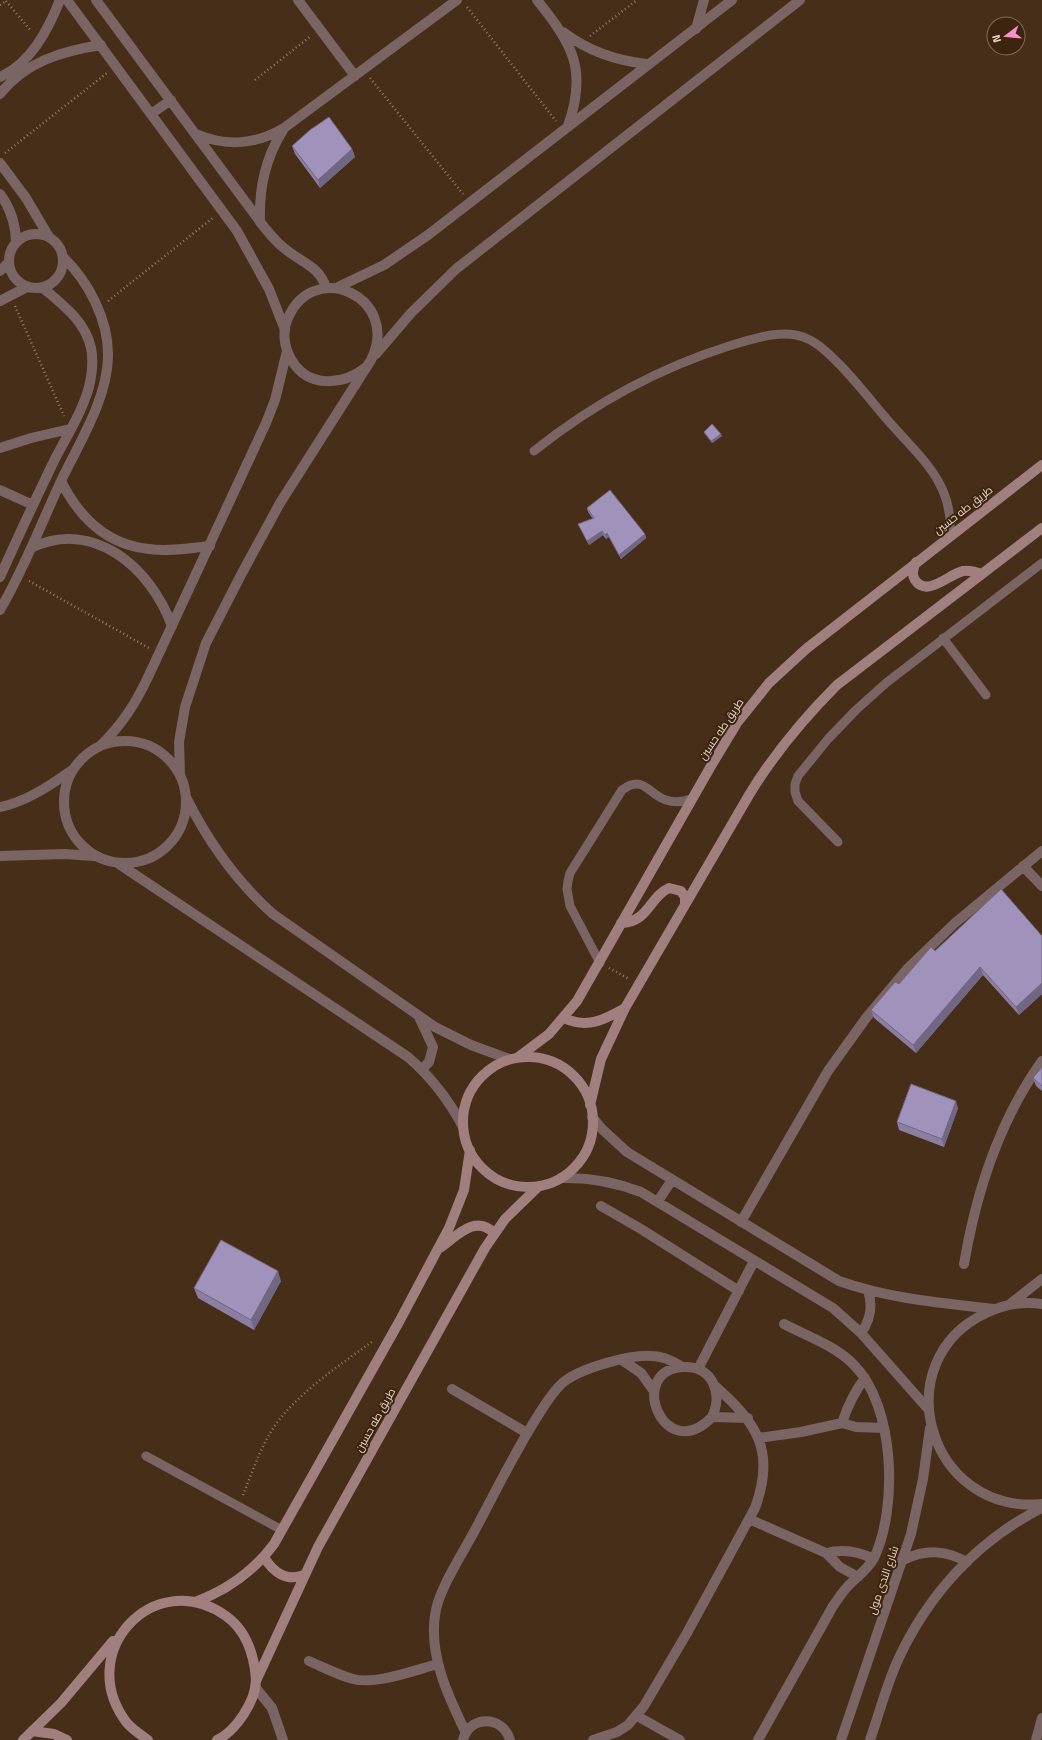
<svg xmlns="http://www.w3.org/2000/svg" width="1042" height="1740" font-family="'Titillium Web',Cairo,sans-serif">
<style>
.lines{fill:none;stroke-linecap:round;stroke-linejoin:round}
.path{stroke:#937e6c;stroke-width:2.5;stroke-dasharray:1 3;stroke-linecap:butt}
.service{stroke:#7a6564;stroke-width:9}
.minor{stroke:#7a6564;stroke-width:10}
.tertiary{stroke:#7a6564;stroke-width:10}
.secondary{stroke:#a17f7f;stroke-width:10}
.wall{fill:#8a7ea1}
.shaded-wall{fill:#716683}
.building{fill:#a192bb;stroke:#716683}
.labels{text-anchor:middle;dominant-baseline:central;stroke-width:4;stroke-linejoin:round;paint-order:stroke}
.street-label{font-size:11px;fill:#e9d8cc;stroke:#3c240e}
</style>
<rect width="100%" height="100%" fill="#472e18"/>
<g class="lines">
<path class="path" d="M6,1l25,30
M0,5l6,-4
M467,7l89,114
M590,36l47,-36
M370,78l93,116
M255,80l56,-44
M5,153l102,-80
M108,301l106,-84
M15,306l49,110
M29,581l120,67
M609,968l20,11
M243,1495c11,-27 21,-59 41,-81 25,-29 59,-51 89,-73"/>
<path class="service" d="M534,451c60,-48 124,-83 198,-106 24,-7 52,-17 76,-6 25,11 64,64 84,86 31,35 62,60 58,111
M943,638l43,57
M838,842l-40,-41 -3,-9v-8l3,-8 30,-37 28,-29 30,-27 156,-120
M600,963l-30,-57 -3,-17 1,-8 2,-8 52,-83c21,-16 26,4 44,10 9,3 17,2 25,-1
M146,1456l136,74"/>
<path class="minor" d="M67,0l170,231 32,58 16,41
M96,0l168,227c6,7 12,15 20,21 16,14 36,18 42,40
M298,0l57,76
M537,0c35,44 51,69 31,126
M696,29l8,-29
M563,32c25,19 53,29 85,32
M0,77c31,-14 48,-47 60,-77
M0,94c25,-32 62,-43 101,-49
M151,114l20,-14
M196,134c31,13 59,11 88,-6l173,-128
M0,163l26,35 23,39
M0,194c11,15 16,30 16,49
M260,222c-1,-34 5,-63 23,-92
M9 261a27 27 0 1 1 54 0a27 27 0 1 1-54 0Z
M0,271l9,-9
M0,301l27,-14
M0,448l31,-10 39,-9
M61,481c18,36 46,64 88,68 20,3 41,-1 61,-3
M0,490l33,15
M31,548c63,-30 120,20 141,78
M0,577c18,-40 36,-79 55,-118 12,-23 27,-47 34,-72 3,-13 5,-25 2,-39 -6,-27 -28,-43 -48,-60
M0,610c24,-41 41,-86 61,-129 18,-38 46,-81 47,-124 1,-37 -20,-76 -45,-100
M1023,866l19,20
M592,1117l11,13 24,22 212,129c51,18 103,22 156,28
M561,1178c28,-1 54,4 80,14l192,116 28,25 68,77
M658,1201l14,-21
M601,1206l40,23 98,62
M741,1222l87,-151 38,-53 42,-50 47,-45 87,-72
M964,1264c12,-71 35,-143 78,-203
M861,1333c10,-14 12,-27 7,-43
M622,1360l19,13 13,18
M698,1369l56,-108
M452,1389l75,44
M712,1417c11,-23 1,-51 -28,-50 -59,2 -20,100 28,50l36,1
M842,1423c6,-18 12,-31 23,-45
M758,1438l43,-6 41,-9 14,4 28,1
M749,1519l77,34 14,14 18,10
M826,1553c17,-4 32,-2 47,6
M309,1661c14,6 29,14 44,18 23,6 62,-9 85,-15
M255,1687l17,21 11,32
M637,1716l43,24
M466,1733c-18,-37 -37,-77 -31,-118 3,-25 28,-62 40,-85 21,-39 40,-79 64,-116 7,-11 16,-26 26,-33 17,-13 66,-27 87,-25 11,0 21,5 30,11
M463,1740c6,-25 40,-25 47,0
M593,1740l24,-8 11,-7 16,-19 43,-73 68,-125c21,-57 2,-85 -40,-122
M758,1740l75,-134c5,-7 10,-15 16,-21 9,-9 19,-16 25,-27 24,-50 21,-152 -20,-193 -18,-19 -47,-29 -70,-41
M1036,1740l6,-22"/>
<path class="tertiary" d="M336,288l48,-23 44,-30 304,-235
M376,354l35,-41 45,-44 344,-269
M64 802a61 61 0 1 1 122 0a61 61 0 1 1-122 0Z
M99,747c23,-22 37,-44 50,-72l117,-252 9,-23 12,-49
M180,774l-1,-32 6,-35 21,-64 36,-70 38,-70 91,-143c31,-63 -58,-102 -83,-42 -6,13 -4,29 3,41 16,29 51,27 74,9
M187,799c22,44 49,82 86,115l162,113 36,18 38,14
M0,807c26,-5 51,-22 72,-37
M0,856l64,-2 30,2
M119,864l289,193c23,20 41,43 55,70
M419,1017l14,30 -4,15 -7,7
M1042,1304c-19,-3 -39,1 -56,9 -102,48 -58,202 56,191
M1009,1305l33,-26
M903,1560c23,-11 42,-10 64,2
M841,1740l70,-206 12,-55 7,-51
M870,1740c9,-26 16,-53 27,-78 30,-66 79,-121 145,-154"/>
<path class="secondary" d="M916,562c-3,6 -5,12 -1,18 12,18 34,-6 48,-9 7,-1 13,1 19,3
M621,923c28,-1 28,-26 48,-35l12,3 4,6v8
M564,1018c23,11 40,2 61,-10
M463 1122a65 65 0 1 1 130 0a65 65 0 1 1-130 0Z
M517,1058l32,-24 28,-33 134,-235 26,-43 32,-40 37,-34 236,-184
M590,1105l11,-46 24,-51 124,-213c25,-41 54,-76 88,-110l205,-157
M440,1248c17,-12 35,-34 54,-15
M264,1557c9,15 22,25 40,18
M195,1602c33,-12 58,-30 79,-58l125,-222 50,-94 15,-38 6,-40
M256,1681l62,-134 167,-299 20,-29 34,-33
M32,1731l22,3 13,6
M23,1740l38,-37 52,-62
M148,1740c-7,-5 -16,-11 -21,-17 -54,-70 27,-158 99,-107 21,15 28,38 30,63 0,22 -20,52 -39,61"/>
</g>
<path class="wall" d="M292,146l60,3 3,8 -35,31 -25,-34z
M704,432l18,4 -10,7 -7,-9z
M587,508l58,26 1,4 -25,21 -12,-22 -3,2 -3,-4 -14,10 -11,-21 15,-5 -5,-7z
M1042,936v58l-23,21 -36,-40 -67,78 -42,-35 -3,-8 64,-59z
M1042,1067v24l-6,-5 -3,-8z
M958,1108l-14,39 -45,-17 -2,-8z
M281,1281l-27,49 -56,-32 -4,-10z"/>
<path class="shaded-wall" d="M352,149l3,8 -35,31 -2,-8z
M721,434l1,2 -10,7 -1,-2z
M602,531l1,4 -14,10 -2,-4z
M607,533l2,4 -3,2 -1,-4z
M645,534l1,4 -25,21 -2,-4z
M980,967l3,8 -67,78 -3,-8z
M1042,983v11l-23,21 -3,-8z
M956,1101l2,7 -14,39 -2,-8z
M278,1271l3,10 -27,49 -3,-10z"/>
<path class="building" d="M329,117l23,32 -34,31 -26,-34 18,-16z
M712,424l9,10 -10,7 -7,-9z
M610,490l35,44 -26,21 -12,-22 -2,2 -3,-4 -15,10 -9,-17 16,-6 -7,-10z
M1001,889l41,47v47l-26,24 -36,-40 -67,78 -42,-35 24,-28 4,2 32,-37 4,4z
M1042,1067v19l-9,-8z
M911,1084l45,17 -14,38 -45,-17z
M221,1240l57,31 -27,49 -57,-32z"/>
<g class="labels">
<g class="street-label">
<text transform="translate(963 510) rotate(-38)">طريق طه حسين</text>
<text transform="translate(721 729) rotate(-56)">طريق طه حسين</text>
<text transform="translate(375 1420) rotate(-61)">طريق طه حسين</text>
<text transform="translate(883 1580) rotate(-71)">شارع الندى مول</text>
</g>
</g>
<g transform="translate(1006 36) rotate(254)"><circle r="19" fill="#3c240e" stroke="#816c5a"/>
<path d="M0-3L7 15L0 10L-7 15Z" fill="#f890ca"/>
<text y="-6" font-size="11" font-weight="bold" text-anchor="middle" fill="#e9d8cc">N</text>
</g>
</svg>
